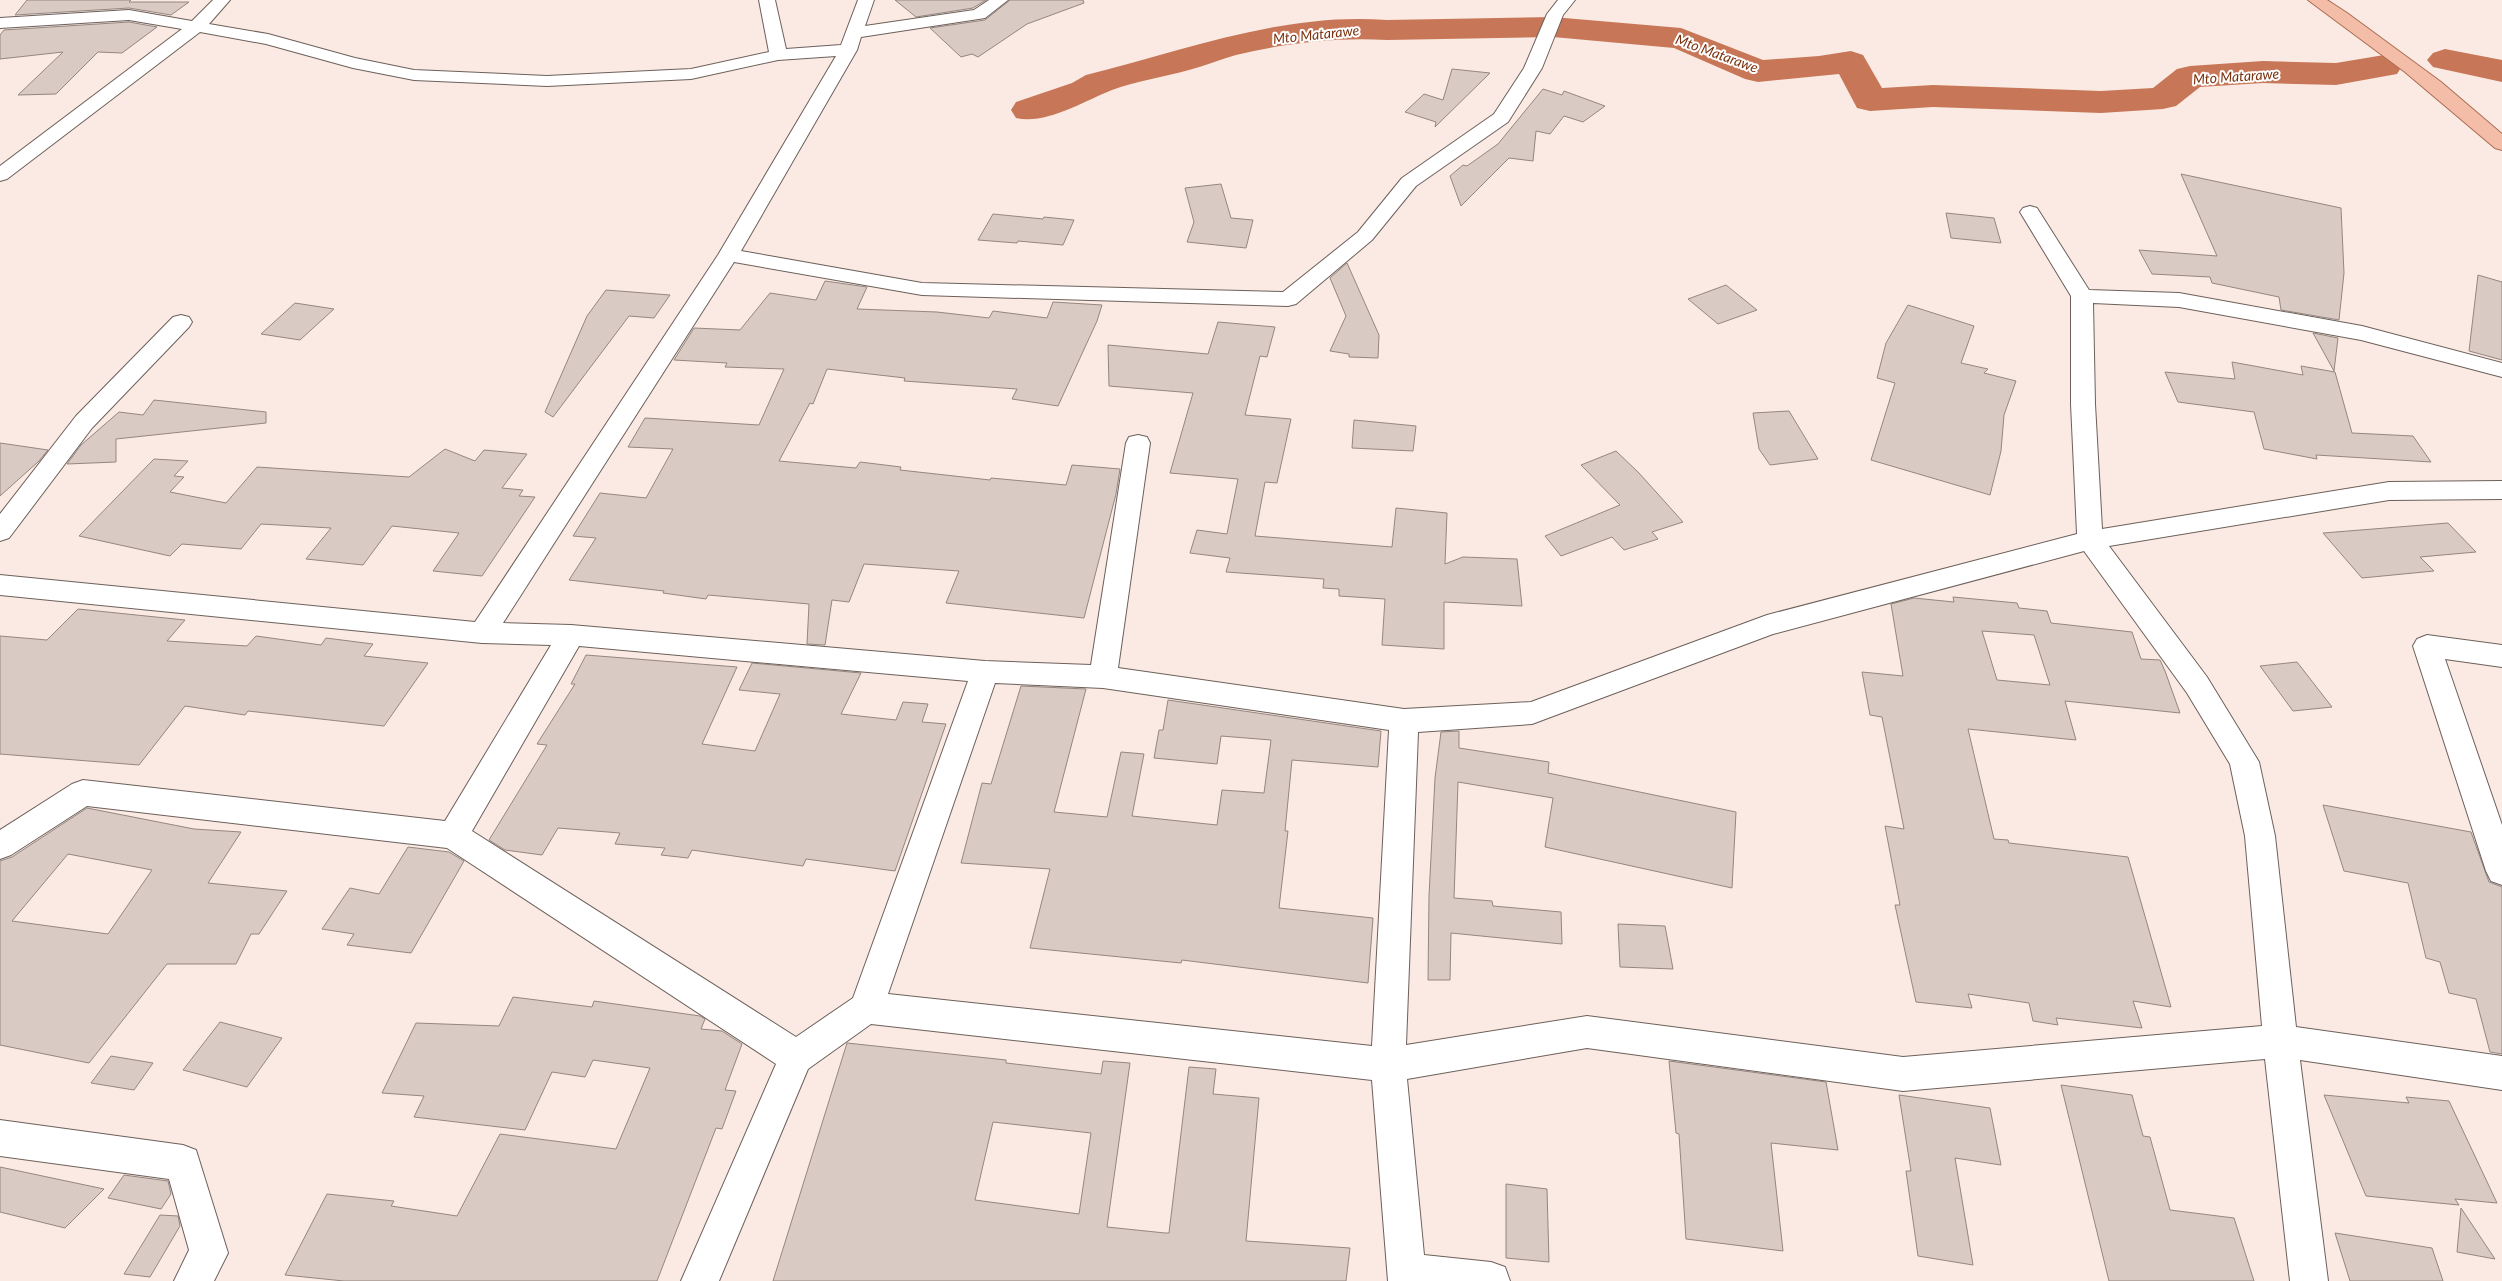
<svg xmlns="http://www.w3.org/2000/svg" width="2502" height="1281" font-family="Lato,sans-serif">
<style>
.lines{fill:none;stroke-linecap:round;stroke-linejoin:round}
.river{fill:#c77757;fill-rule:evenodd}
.building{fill:#dacac4;stroke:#948680;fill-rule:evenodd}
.minor-casing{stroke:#6d605a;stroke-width:2}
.major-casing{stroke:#ab6d54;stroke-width:2}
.minor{fill:#fff;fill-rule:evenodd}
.major{fill:#f4bda7;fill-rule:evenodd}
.labels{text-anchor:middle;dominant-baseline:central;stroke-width:4;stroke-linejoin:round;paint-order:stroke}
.far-water-label{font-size:14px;font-style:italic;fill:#7a310d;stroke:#fff}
</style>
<rect width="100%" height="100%" fill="#faeae3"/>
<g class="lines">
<path class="river" d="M1553,17l128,11 82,32 56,-4 32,-5 12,4 19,33 51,-3 168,6 52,-3 24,-19 13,-3 73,-5 73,2 48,-8 13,3 5,8 -5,8 -61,11 -73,-2 -63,4 -24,19 -13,3 -62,4 -168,-6 -63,4 -13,-3 -18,-34 -81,8 -13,-3 -71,-31 -121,-11 -166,3c-50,-3 -102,3 -151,15 -15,4 -31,11 -47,15 -25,7 -52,11 -77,20 -28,11 -66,35 -96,28l-5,-8 5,-8 56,-19 14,-8c99,-25 198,-63 301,-55z
M2445,49l57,11v22l-69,-15 -6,-7 6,-7z"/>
</g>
<path class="building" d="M27,0h104l-2,2h60l-18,13 -42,-7 -114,7z
M895,0h91l-13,8 -57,9z
M1010,0h73l1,3 -57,21 -49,33 -6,-3 -11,3 -31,-29 55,-8z
M129,22l28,5 -35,26 -24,-1 -42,42 -38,1 45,-43 -63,7v-24l4,-5z
M1452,69l38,4 -55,54 1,-5 -31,-10 19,-18 19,6z
M1543,89l19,6 2,-4 41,15 -22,16 -19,-6 -14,18 -14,-3 -3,30 -24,-3 -48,48 -11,-30 13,-11 4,1 31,-22z
M2181,174l160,34 3,65 -5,47 -58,-10 -2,-13 -67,-14 -2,-6 -58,-3 -13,-24 78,6z
M1221,184l10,34 22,2 -7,28 -59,-6 7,-20 -9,-34z
M1946,213l48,5 7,25 -50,-5z
M993,214l50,5 1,-2 30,3 -11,25 -45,-4 -1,2 -39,-3z
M1347,263l32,72 -1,23 -29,-1v-3l-19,-3 16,-35 -16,-38z
M2478,275l24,7v78l-33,-9z
M825,281l42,6 -10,22 80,3 52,6 4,-7 54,7 6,-16 49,3 -5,16 -39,85 -46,-7 5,-10 -113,-8 1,-3 -78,-9 -14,35 -3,-1 -31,58 77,7 4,-6 41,5 -1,3 90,10 1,-2 75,7 6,-20 48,4 -4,25 -32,124 -138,-15 13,-32 -95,-7 -15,38 -17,-2 -7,45 -18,-1 2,-40 -101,-9 -2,4 -43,-6 1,-2 -95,-11 27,-42 -23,-2 27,-43 46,5 27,-49 -45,-2 17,-29 114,7 25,-56 -59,-2 2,-4 -53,-3 20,-32 46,2 30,-37 46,7z
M1726,285l31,25 -39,14 -30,-25z
M606,290l64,5 -16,23 -25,-2 -76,101 -8,-5 42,-96z
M295,303l39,6 -34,31 -39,-6z
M1908,305l66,21 -13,37 27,6 -4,4 32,8 -12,34 -3,36 -11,44 -119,-35 24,-77 -18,-5 9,-35z
M1218,322l57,5 -8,30 -7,-1 -15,59 46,4 -14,64 -12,-1 -10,54 137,11 4,-39 51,5 -2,51 18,-7 54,2 5,47 -78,-4v47l-62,-4 3,-46 -46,-3v-7l-16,-1 1,-9 -98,-7 4,-14 -40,-5 7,-23 30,4 11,-55 -68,-6 23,-80 -84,-7 -1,-41 100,9z
M2313,333l25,5 -4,33z
M2232,362l71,13 -2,-9 34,6 17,61 61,3 18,26 -115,-7 1,4 -53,-10 -10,-37 -76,-10 -13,-30 70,7z
M154,400l112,12v11l-150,16v23l-49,2 14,-19 38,-33 24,3z
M1789,411l29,48 -48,6 -11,-16 -6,-36z
M1354,420l62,6 -3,25 -61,-3z
M0,443l48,7 -9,11 -39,35z
M445,449l30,12 9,-11 43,4 -25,34 21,2 -4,6 16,1 -53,79 -49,-5 26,-38 -67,-7 -29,39 -57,-6 25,-31 -70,-4 -20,25 -59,-5 -12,12 -91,-20 75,-77 34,2 -14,15 10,1 -14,15 56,11 31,-36 152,10z
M1616,451l23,22 44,49 -31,10 6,7 -34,11 -12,-13 -51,19 -16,-20 75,-31 -39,-40z
M2448,523l28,29 -56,5 14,14 -72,7 -39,-45z
M1953,597l64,6 2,5 28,3 4,12 81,9 9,27 19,1 5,11 15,42 -115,-12 11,39 -108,-11 26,110 14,1 1,3 119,14 43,150 -38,-6 9,27 -86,-10 2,7 -25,-4 -4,-18 -61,-9 4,14 -56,-6 -21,-97h5l-15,-79 19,3 -22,-112 -12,-2 -8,-43 41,4 -12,-72 23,-6 40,4zM1982,631l52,4 16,50 -53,-5z
M78,609l107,11 -18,21 80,5 9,-10 65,9 5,-7 47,6 -9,12 64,7 -44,63 -136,-15 -3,4 -60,-9 -46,59 -139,-11v-118l47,4z
M586,655l151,12 -35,77 53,7 25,-57 -41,-4 13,-27 109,10 -20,41 55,6 7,-18 25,2 -6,18 24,2 -51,147 -89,-12 -3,7 -111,-16 -4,8 -27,-3 4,-7 -50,-4 5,-11 -62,-5 -16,27 -37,-5 -16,-10 58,-95 -10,-1 38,-60h-4z
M2297,662l35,45 -39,4 -33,-45z
M1021,686l65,3 -32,123 53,5 14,-65 23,2 -12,62 85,9 5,-35 42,3 7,-53 -50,-4 -4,28 -63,-6 5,-28h4l5,-30 213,31 -3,36 -86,-7 -7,71h3l-9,77 94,10 -5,65 -186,-23 -1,3 -151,-15 20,-79 -89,-6 21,-80 9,1z
M1459,731v17l90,14 -1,11 188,39 -4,76 -187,-41 8,-49 -95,-16 -4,116 38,3 1,5 68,6 1,32 -111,-11 -1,47h-22l1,-84 6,-118 6,-46z
M2323,805l148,27 18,50 13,5v167l-12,-2 -14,-53 -27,-6 -9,-31 -14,-4 -18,-75 -64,-12z
M87,808l107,21 47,3 -33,51 79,8 -28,43h-8l-15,30h-69l-78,99 -89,-18v-184l12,-4zM68,854l84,16 -44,64 -96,-13z
M408,847l41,5 15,9 -53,92 -64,-8 7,-11 -32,-5 28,-41 29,6z
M1618,924l47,2 8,43 -53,-2z
M513,997l79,10 2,-6 106,15 5,3 -4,10 21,2 20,13 -17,46 11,1 -14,38 -6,-1 -59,153h-313l-59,-6 42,-81 67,7 -3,5 66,10 43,-82 116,15 34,-81 -57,-8 -8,17 -33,-5 -27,58 -111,-13 10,-21 -42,-3 34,-70 83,3z
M220,1022l62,16 -35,49 -64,-17z
M847,1043l159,17v3l95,11 2,-13 27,2 -23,164 58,6h4l20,-166 27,2 -3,25 46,4 -13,143 104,7 -4,33h-573zM993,1122l98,11 -12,81 -104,-14z
M111,1056l42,7 -19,27 -43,-7z
M1669,1061l157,21 12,68 -67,-7 12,108 -97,-12 -7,-105 -3,-1z
M2061,1085l71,10 11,41 7,1 20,73 64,8 20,63h-145z
M1899,1095l91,13 11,57 -46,-7 18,107 -55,-9 -12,-85h5z
M2324,1095l85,8 -3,-6 43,4 48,102 -42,-4 4,6 -93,-9z
M0,1167l104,22 -39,39 -65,-16z
M124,1175l44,6 3,13 -10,15 -53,-11z
M1506,1184l41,5 2,73 -43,-4z
M2461,1208l34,51 -38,-7z
M160,1215l18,1 2,10 -30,51 -26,-3z
M2335,1233l97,15 11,33h-93z"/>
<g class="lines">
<defs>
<path id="minor" d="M213,0h17l-21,24 59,10 87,24 59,12 133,6 144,-7 78,-17 -10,-52h16l11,49 55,-4 17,-45h16l-9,26 109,-16 15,-10h19l-23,18 -124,19 -4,13 -116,201 181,32 361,9 75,-60 44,-54 92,-64 30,-46 23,-54 11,-14h17l-12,15 -21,53 -34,54 -92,64 -44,54 -76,64 -8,2 -366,-11 -188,-33 -231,361 68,2 414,36 106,4 35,-222 3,-6 9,-2 9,2 3,6 -32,225 286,41 127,-7 236,-87 310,-81 -6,-130v-108l-51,-84 3,-4 7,-2 7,2 52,82 90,3 183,33 140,37v14l-141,-37 -182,-33 -86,-4 2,101 7,125 287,-47 113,-1v18l-113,1 -280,46 98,131 52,85 16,74 21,191 206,29v34l-202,-30 28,221h-38l-25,-222 -362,32 -316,-43 -180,31 17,176 67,7 14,5 5,14h-122l-16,-201 -501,-56 -63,45 -89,212h-38l95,-217 -329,-216 -360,-42 -76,49 -11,4v-29l72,-46 11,-4 362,41 106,-176 -69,-2 -482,-48v-20l475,47 243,-367 118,-199 -58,4 -87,19 -144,7 -133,-6 -61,-12 -87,-24 -66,-12 -193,147 -7,2v-15l182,-137 -53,-9 -129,8v-10l129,-8 63,11zM2084,551l103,142 43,71 15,72 17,190 -359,31 -316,-41 -181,29 12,-313 114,-8 241,-90zM579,646l389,35 -115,317 -57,39 -324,-206zM995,683l108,5 286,42 -17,316 -484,-52z
M181,315l8,2 3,5 -3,5 -97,101 -83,110 -9,3v-27l76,-98 97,-99z
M2427,635l75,10v22l-57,-8 57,166v60l-11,-4 -5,-10 -73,-225 4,-7z
M0,1120l183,25 13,5 32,103 -14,28h-40l15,-31 -20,-71 -169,-23z"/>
<path id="major" d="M2308,0h19l20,13 94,69 61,52v16l-7,-2 -90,-76z"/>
</defs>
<use href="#minor" class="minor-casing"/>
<use href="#major" class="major-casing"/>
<use href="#minor" class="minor"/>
<use href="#major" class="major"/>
</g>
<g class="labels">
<g class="far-water-label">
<text transform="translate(1316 34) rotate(-6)">Mto Matarawe</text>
<text transform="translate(1717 53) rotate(20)">Mto Matarawe</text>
<text transform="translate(2236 76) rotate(-4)">Mto Matarawe</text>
</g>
</g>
</svg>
